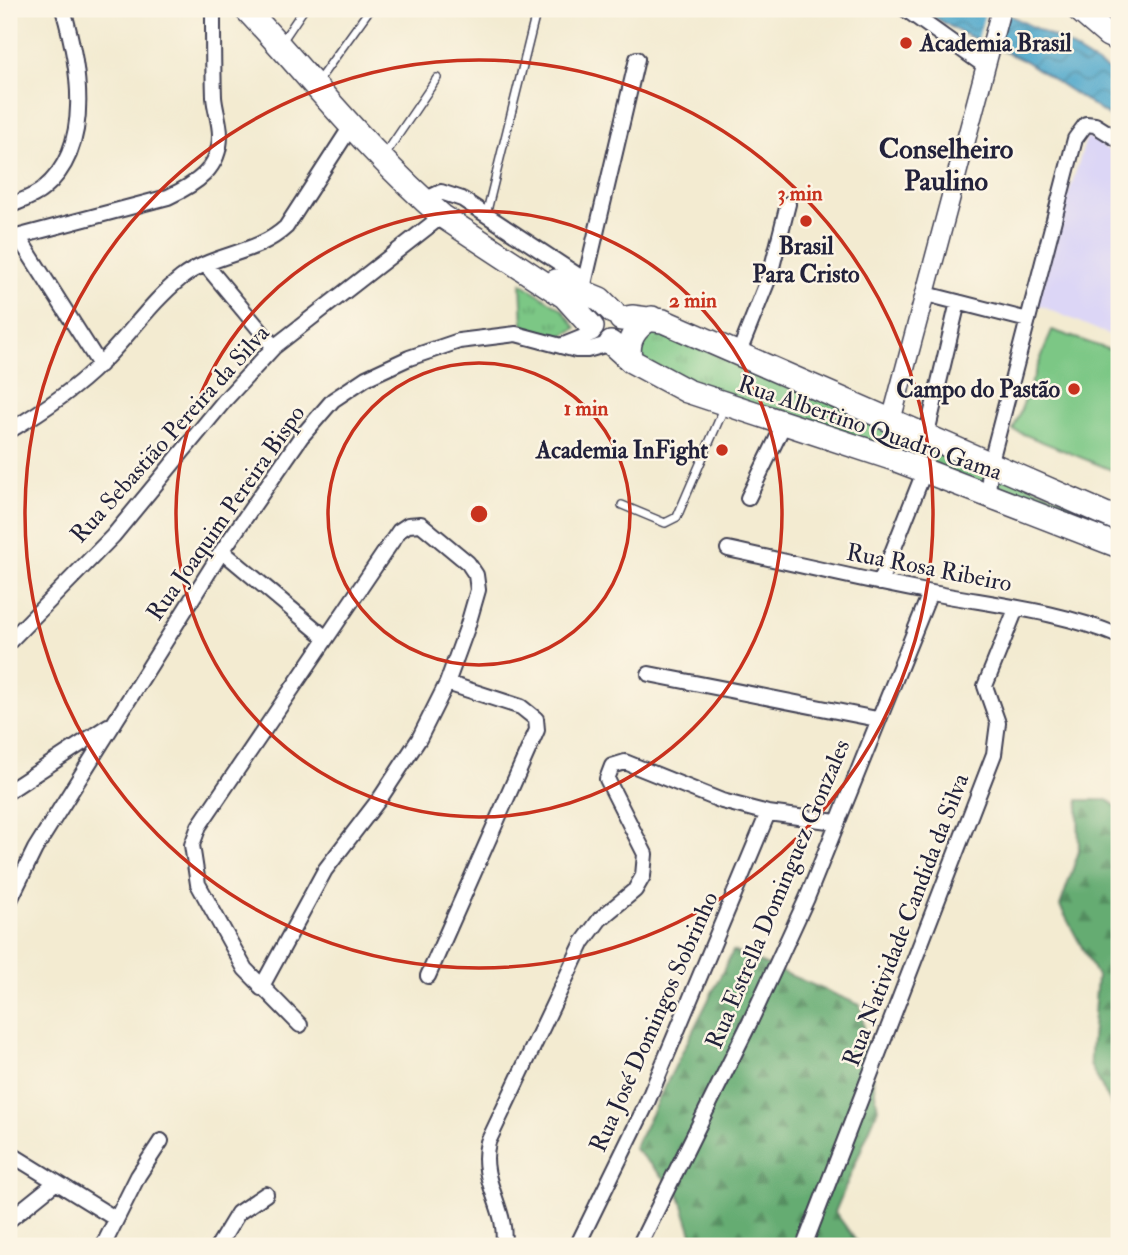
<svg xmlns="http://www.w3.org/2000/svg" width="1128" height="1255" font-family="'IM FELL Double Pica',serif">
<style>
.built{fill:#dcd6f6}
.grass{fill:url(#grass-tufts);stroke:#4f7460;stroke-width:2}
.forest{fill:url(#forest-firs);stroke:#446756;stroke-width:2}
.pitch{fill:#7cc785;stroke:#4f7460;stroke-width:2}
.water{fill:url(#water-waves);stroke:#376482;stroke-width:2}
.pier{fill:#f3ebd1}
.lines{fill:none;stroke-linecap:round;stroke-linejoin:round}
.service-casing{stroke:#414052;stroke-width:10}
.minor-casing{stroke:#414052;stroke-width:18}
.tertiary-casing{stroke:#414052;stroke-width:21}
.primary-casing{stroke:#414052;stroke-width:26}
.service{stroke:#fff;stroke-width:7}
.minor{stroke:#fff;stroke-width:14}
.tertiary{stroke:#fff;stroke-width:18}
.primary{stroke:#fff;stroke-width:23}
.ring{fill:none;stroke:#c8321e;stroke-width:3.5}
.poi-dot{fill:#c8321e;stroke:#fcf5e5;stroke-width:2.5}
.labels{text-anchor:middle;dominant-baseline:central;stroke-width:5;stroke-linejoin:round;paint-order:stroke}
.poi-label{font-size:24px;font-weight:bold;fill:#22223b;stroke:#fcf5e5;text-anchor:end}
.street-label{font-size:24px;fill:#22223b;stroke:#fcf5e5}
.quarter-label{font-size:28px;font-weight:bold;fill:#22223b;stroke:#fcf5e5}
.centre{fill:#c8321e;stroke:#fcf5e5;stroke-width:3.5}
.ring-label{font-size:21px;text-anchor:middle;font-weight:bold;fill:#c8321e;stroke:#fcf5e5;stroke-width:5;stroke-linejoin:round;paint-order:stroke}
</style>
<defs>
<pattern id="grass-tufts" width="24" height="20" patternUnits="userSpaceOnUse" patternTransform="scale(1.75)"><rect width="24" height="20" fill="#7cc785"/><path d="M3 7l-1-3M5 7V3M7 7l1-3M15 17l-1-3M17 17v-4M19 17l1-3" fill="none" stroke="#65a16e"/></pattern>
<pattern id="forest-firs" width="22" height="20" patternUnits="userSpaceOnUse" patternTransform="scale(1.75)"><rect width="22" height="20" fill="#65ac72"/><path d="M5 1l3.5 6h-7zM16 11l3.5 6h-7z" fill="#538c5f"/></pattern>
<pattern id="water-waves" width="16" height="10" patternUnits="userSpaceOnUse" patternTransform="scale(1.75)"><rect width="16" height="10" fill="#4ca6ca"/><path d="M0 5q4-4 8 0t8 0" fill="none" stroke="#3f87a5"/></pattern>
</defs>
<rect width="100%" height="100%" fill="#fcf5e5"/>
<filter id="ink" filterUnits="userSpaceOnUse"><feTurbulence type="fractalNoise" baseFrequency=".0143" numOctaves="2"/><feDisplacementMap in="SourceGraphic" scale="14" xChannelSelector="R" yChannelSelector="G"/><feConvolveMatrix kernelMatrix="1 2 1 2 8 2 1 2 1" color-interpolation-filters="sRGB"/></filter>
<filter id="wash" filterUnits="userSpaceOnUse"><feTurbulence type="fractalNoise" baseFrequency=".00686" numOctaves="4" result="noise"/><feDisplacementMap in="SourceGraphic" scale="28" xChannelSelector="R" yChannelSelector="G"/><feGaussianBlur stdDeviation="1.57" result="paint"/><feColorMatrix in="noise" values="0 0 0 0 0 0 0 0 0 0 0 0 0 0 0 0 0 1.4 0 .05"/><feComposite in="paint" operator="in"/></filter>
<g filter="url(#wash)">
<rect width="100%" height="100%" fill="#f3ebd1"/>
<path class="built" d="M1087,136l32,21v182l-85,-36z"/>
<path class="grass" d="M521,283l41,26 14,19 -18,11 -35,-13z
M645,324l474,199v18l-338,-124 -150,-60z"/>
<path class="forest" d="M1078,800h30l11,9v309l-29,-53 7,-89 -37,-70 19,-55z
M733,951l127,54 18,104 -43,103 25,34h-164l-17,-53 -45,-45z"/>
<path class="pitch" d="M1052,330l67,23v120l-106,-43z"/>
<path class="water" d="M920,9h77l62,31 60,37v46l-94,-62 -65,-29z"/>
<path class="pier" d="M986,9h19l-15,40 -13,-6z"/>
</g>
<g filter="url(#ink)">
<g class="lines">
<defs>
<path id="service" d="M281,43l23,-34
M318,81l52,-72
M384,156l53,-78
M486,215l51,-206
M622,505l43,18 12,-6 48,-111"/>
<path id="minor" d="M905,9l80,57
M424,200l17,-8 21,7 123,81 -1,7
M9,206c11,-5 25,-9 34,-17 51,-41 36,-125 20,-180
M19,238l81,127
M9,239l159,-42c28,-13 52,-28 52,-62 0,-13 -5,-25 -6,-38 -1,-30 -1,-59 -1,-88
M205,264l69,83
M585,280l52,-221
M926,294l102,26
M561,346l32,-13
M738,355l32,-80 18,-71
M9,431c32,-19 64,-40 91,-67 28,-27 50,-61 81,-86 32,-25 75,-23 105,-51l64,-99
M926,437l32,-135
M988,497l2,-32 85,-326 11,-15 9,1 24,15
M748,498l36,-74
M728,549c68,15 135,31 204,44 63,12 128,18 187,43
M222,551l104,87
M880,583l44,-111
M9,642l104,-106 112,-136 49,-53 168,-131
M649,674l228,45
M9,791l99,-65
M9,902l26,-53 187,-298 79,-114 32,-37 33,-22 43,-20 50,-17 57,-7 60,16h11l21,-6
M428,976l109,-246 -1,-11 -15,-12 -74,-24
M261,988l64,-118 56,-73 38,-58 28,-56 20,-55 11,-38 -2,-15 -8,-12 -47,-39 -13,1 -9,6 -200,295 -7,19 6,39 47,85 55,56
M9,1153l107,66
M9,1220l46,-37
M103,1246l35,-70 23,-35
M218,1246l20,-33 28,-19
M503,1246c6,-37 -25,-64 -15,-104l95,-200 17,-23 35,-29 8,-14 2,-22 -38,-75 5,-13 13,-4 97,39 46,12 68,9
M577,1246l69,-141 122,-292
M639,1246l111,-224 57,-124 123,-305
M804,1246l190,-492 4,-31 -13,-37 31,-77"/>
<path id="tertiary" d="M891,421l110,-412"/>
<path id="primary" d="M246,9c66,70 122,143 196,207l123,81 27,30
M1078,9l30,26 11,5
M556,281l44,18 13,13
M621,319l11,-2 31,4 456,199
M611,343l20,18 56,30 207,68 225,87
M631,361c-6,-19 4,-34 21,-43"/>
</defs>
<use href="#service" class="service-casing"/>
<use href="#minor" class="minor-casing"/>
<use href="#tertiary" class="tertiary-casing"/>
<use href="#primary" class="primary-casing"/>
<use href="#service" class="service"/>
<use href="#minor" class="minor"/>
<use href="#tertiary" class="tertiary"/>
<use href="#primary" class="primary"/>
</g>
</g>
<g class="ring">
<circle cx="479" cy="514" r="151"/>
<circle cx="479" cy="514" r="303"/>
<circle cx="479" cy="514" r="454"/>
</g>
<g class="poi-dot">
<circle cx="906" cy="43" r="7"/>
<circle cx="806" cy="221" r="7"/>
<circle cx="1074" cy="389" r="7"/>
<circle cx="722" cy="450" r="7"/>
</g>
<g class="labels">
<g class="poi-label">
<text x="920" y="43" text-anchor="start">Academia Brasil</text>
<text x="806" y="246" text-anchor="middle">Brasil<tspan x="806" dy="28">Para Cristo</tspan></text>
<text x="1060" y="389">Campo do Pastão</text>
<text x="708" y="450">Academia InFight</text>
</g>
<g class="street-label">
<text transform="translate(870 428) rotate(19)">Rua Albertino Quadro Gama</text>
<text transform="translate(170 434) rotate(-48)">Rua Sebastião Pereira da Silva</text>
<text transform="translate(226 513) rotate(-55)">Rua Joaquim Pereira Bispo</text>
<text transform="translate(929 568) rotate(11)">Rua Rosa Ribeiro</text>
<text transform="translate(778 894) rotate(-67)">Rua Estrella Dominguez Gonzales</text>
<text transform="translate(906 920) rotate(-69)">Rua Natividade Candida da Silva</text>
<text transform="translate(654 1022) rotate(-66)">Rua José Domingos Sobrinho</text>
</g>
<g class="quarter-label">
<text x="946" y="149">Conselheiro<tspan x="946" dy="32">Paulino</tspan></text>
</g>
</g>
<circle cx="479" cy="514" r="10" class="centre"/>
<g class="ring-label">
<text x="800" y="200">3 min</text>
<text x="693" y="307">2 min</text>
<text x="586" y="415">1 min</text>
</g>
<rect width="1128" height="1255" fill="none" stroke="#fcf5e5" stroke-width="35"/>
</svg>
